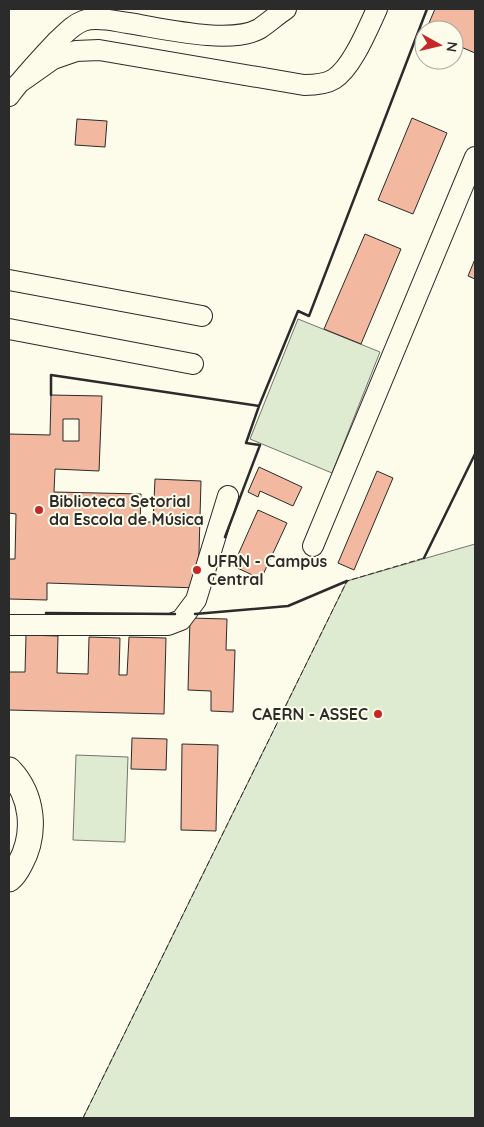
<svg xmlns="http://www.w3.org/2000/svg" width="484" height="1127" font-family="Quicksand,sans-serif">
<style>
.green{fill:#deebd1;stroke:#74746e}
.building{fill:#f2b8a0;stroke:#2b2b2b;fill-rule:evenodd}
.lines{fill:none;stroke-linecap:round;stroke-linejoin:round}
.minor-casing{stroke:#2b2b2b;stroke-width:22}
.major-casing{stroke:#2b2b2b;stroke-width:27}
.minor{stroke:#fdfbea;stroke-width:20}
.major{stroke:#fdfbea;stroke-width:25}
.fence{stroke:#2b2b2b;stroke-width:1;stroke-dasharray:6 2.5;stroke-linecap:butt}
.wall{stroke:#2b2b2b;stroke-width:2.5}
.poi-dot{fill:#c62828;stroke:#fdfbea;stroke-width:2}
.labels{text-anchor:middle;dominant-baseline:central;stroke-width:4;stroke-linejoin:round;paint-order:stroke}
.poi-label{font-size:16px;font-weight:bold;fill:#2b2b2b;stroke:#fdfbea;text-anchor:start}
</style>
<rect width="100%" height="100%" fill="#fdfbea"/>
<path class="green" d="M298,319l82,33 -48,121 -82,-34z
M475,544v574h-392l264,-537z
M76,755l52,2 -3,85 -52,-2z"/>
<path class="building" d="M435,9h40v44l-21,-9v-14h-28z
M412,118l35,15 -34,81 -35,-14z
M77,119l30,2 -2,26 -30,-2z
M365,234l36,15 -40,95 -37,-15z
M475,259v20l-7,-3z
M51,395l51,1 -3,75 -44,-2 -1,23 87,2 -1,28h13l2,-43 46,2 -3,107 -151,-5v17l-38,-1v-40h6l1,-45 -7,-1v-79l41,1zM63,419h16v22h-16z
M259,467l43,20 -9,19 -33,-15 -2,6 -10,-5z
M377,471l16,7 -39,92 -16,-7z
M258,510l29,13 -26,56 -28,-13z
M190,618l37,1 -1,31h9l-2,62 -22,-1v-20l-23,-1z
M26,635l32,1 -1,37 31,1 1,-37 31,1 -1,37h8l2,-38 37,1 -2,76 -155,-4v-38h16z
M132,738l35,1 -1,31 -35,-1z
M182,744l36,1 -2,86 -35,-1z"/>
<g class="lines">
<defs>
<path id="minor" d="M19,83l34,-24 23,-8 23,-1 205,35c10,0 22,-1 30,-6 18,-11 34,-51 43,-70
M9,96c14,-19 31,-37 47,-54 9,-8 16,-17 27,-21 13,-5 31,0 45,2 33,5 101,22 131,6 9,-6 18,-14 27,-20
M9,280l193,36
M9,329l184,35
M313,546l162,-389
M9,625h159l13,-5 15,-20 32,-104"/>
<path id="major" d="M9,770c24,25 28,63 11,94 -3,6 -6,11 -11,15"/>
</defs>
<use href="#minor" class="minor-casing"/>
<use href="#major" class="major-casing"/>
<use href="#minor" class="minor"/>
<use href="#major" class="major"/>
<path class="fence" d="M83,1118l264,-537 77,-23"/>
<path class="wall" d="M51,395v-20l208,31
M225,537l35,-92 -14,-2 13,-37 39,-95 11,5 118,-307
M424,558l51,-104
M46,613l129,1
M195,614l93,-8 59,-25"/>
</g>
<g class="poi-dot">
<circle cx="39" cy="510" r="5"/>
<circle cx="197" cy="570" r="5"/>
<circle cx="378" cy="714" r="5"/>
</g>
<g class="labels">
<g class="poi-label">
<text x="49" y="501">Biblioteca Setorial<tspan x="49" dy="18">da Escola de Música</tspan></text>
<text x="207" y="561">UFRN - Campus<tspan x="207" dy="18">Central</tspan></text>
<text x="368" y="714" text-anchor="end">CAERN - ASSEC</text>
</g>
</g>
<rect width="484" height="1127" fill="none" stroke="#2b2b2b" stroke-width="20"/>
<g transform="translate(439 45) rotate(98)"><circle r="24" fill="#fdfbea" stroke="#a9a89e"/>
<path d="M0-4L9 19L0 12L-9 19Z" fill="#c62828"/>
<text y="-8" font-size="14" font-weight="bold" text-anchor="middle" fill="#2b2b2b">N</text>
</g>
</svg>
